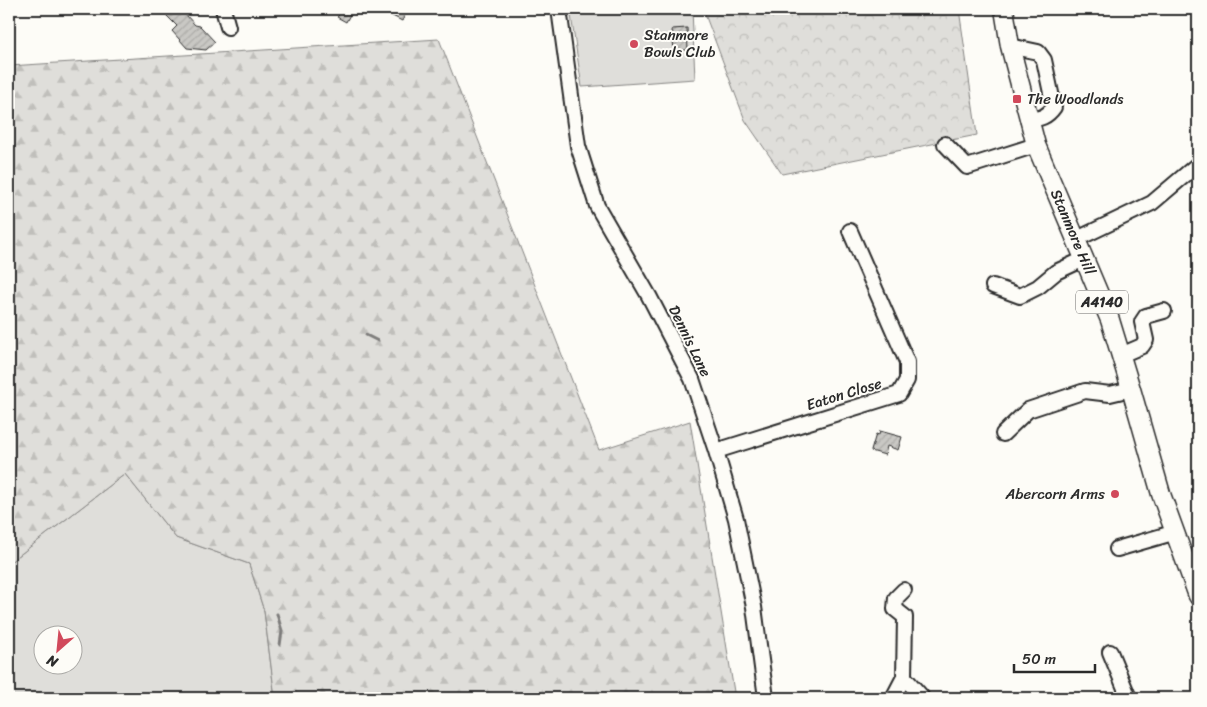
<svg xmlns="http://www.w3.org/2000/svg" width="1207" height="707" font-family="Sriracha,sans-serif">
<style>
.grass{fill:#dfdeda;stroke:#858482;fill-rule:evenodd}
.forest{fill:url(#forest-firs);stroke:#858482}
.park{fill:url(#park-crowns);stroke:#858482}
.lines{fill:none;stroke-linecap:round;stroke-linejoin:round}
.stream{stroke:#7e7d7b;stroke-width:3}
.building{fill:url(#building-hatch);stroke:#2b2b2b}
.minor-casing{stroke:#2b2b2b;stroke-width:18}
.major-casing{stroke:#2b2b2b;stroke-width:21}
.minor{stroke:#fdfcf7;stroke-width:14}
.major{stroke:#fdfcf7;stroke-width:18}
.poi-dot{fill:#d1495b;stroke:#fdfcf7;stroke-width:2}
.labels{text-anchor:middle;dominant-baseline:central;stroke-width:4;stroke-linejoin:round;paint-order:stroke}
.shield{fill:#fdfcf7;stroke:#6a6a68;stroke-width:1}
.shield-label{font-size:14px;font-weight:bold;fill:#2b2b2b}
.poi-label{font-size:15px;fill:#2b2b2b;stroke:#fdfcf7;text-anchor:start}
.street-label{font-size:15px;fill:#2b2b2b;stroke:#fdfcf7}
</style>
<defs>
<pattern id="forest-firs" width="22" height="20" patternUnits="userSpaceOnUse" patternTransform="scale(1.25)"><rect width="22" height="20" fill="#dfdeda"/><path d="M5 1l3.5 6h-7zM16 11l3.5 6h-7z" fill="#c0bfbb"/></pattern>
<pattern id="park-crowns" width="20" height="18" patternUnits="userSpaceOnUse" patternTransform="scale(1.25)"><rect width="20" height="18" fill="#dfdeda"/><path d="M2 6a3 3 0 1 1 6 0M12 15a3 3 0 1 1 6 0" fill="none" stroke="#c0bfbb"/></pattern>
<pattern id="building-hatch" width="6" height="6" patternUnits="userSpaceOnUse" patternTransform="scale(1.25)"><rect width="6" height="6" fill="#c9c8c4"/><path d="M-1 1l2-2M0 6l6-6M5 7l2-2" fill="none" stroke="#adaca9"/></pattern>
</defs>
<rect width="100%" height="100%" fill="#fdfcf7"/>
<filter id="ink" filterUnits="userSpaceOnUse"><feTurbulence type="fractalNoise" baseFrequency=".02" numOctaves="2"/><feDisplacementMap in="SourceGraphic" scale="10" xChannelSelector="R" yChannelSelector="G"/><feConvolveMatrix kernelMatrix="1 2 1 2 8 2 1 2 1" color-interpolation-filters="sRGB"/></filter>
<g filter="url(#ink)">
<path class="grass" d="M570,9h122l3,70 -113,8z
M125,474l51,64 73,26 15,47 11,87h-266v-135zM42,634h30v30h-30z"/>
<path class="forest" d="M439,39l160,411 91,-29 45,277h-460l-11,-87 -15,-47 -73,-26 -51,-64 -116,89v-497z"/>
<path class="park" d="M703,9h256l18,126 -195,39 -37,-54z"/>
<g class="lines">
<path class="stream" d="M366,335l12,6
M277,614l5,17 -2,14"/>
</g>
<path class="building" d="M167,9h26l-7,6 9,10 5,1 15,16 -9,8 -19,-2 -15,-17 5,-5 -10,-10z
M327,9h26l-7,13 -9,-5 2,-2z
M379,9h29l-6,12z
M687,28l1,22 -14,1 -2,-22z
M880,431l22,6 -4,13 -11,-4 -2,9 -14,-4 5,-17 3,1z"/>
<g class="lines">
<defs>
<path id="minor" d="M223,9l5,18
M559,9l19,137 19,60 52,90 43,83 24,72 20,68 18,88 12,91
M1010,46l28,6 6,8 10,47c-7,10 -14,12 -26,13
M945,144l22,23 69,-22
M1075,240l77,-37 46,-39
M993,286l27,10 18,-9 18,-15 28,-13
M1121,355l21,-9 4,-6 -4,-18 4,-6 18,-5
M1003,434l25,-24 57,-19 25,3 21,-5
M716,451l183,-57 8,-14v-18l-57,-131
M1117,549l59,-17
M904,590l-8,8 -1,11 10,8 -1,60
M1110,652l19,46
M893,698l11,-21 17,19v2"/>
<path id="major" d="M1004,9l6,37 26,99 74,175 21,69 30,105 37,102"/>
</defs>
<use href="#minor" class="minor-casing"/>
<use href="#major" class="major-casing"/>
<use href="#minor" class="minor"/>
<use href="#major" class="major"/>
</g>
</g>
<g class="poi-dot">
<circle cx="634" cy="44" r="5"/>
<rect x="1012" y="94" width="10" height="10" rx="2.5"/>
<circle cx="1115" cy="494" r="5"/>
</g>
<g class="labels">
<rect class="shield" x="1076" y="290.5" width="52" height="23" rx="4"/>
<g class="shield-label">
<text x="1102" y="302">A4140</text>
</g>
<g class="poi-label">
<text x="644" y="35">Stanmore<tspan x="644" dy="17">Bowls Club</tspan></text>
<text x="1027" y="99">The Woodlands</text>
<text x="1105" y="494" text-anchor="end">Abercorn Arms</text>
</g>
<g class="street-label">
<text transform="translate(1073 232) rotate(67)">Stanmore Hill</text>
<text transform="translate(690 341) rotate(64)">Dennis Lane</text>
<text transform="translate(844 394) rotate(-17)">Eaton Close</text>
</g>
</g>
<rect width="1207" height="707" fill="none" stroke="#fdfcf7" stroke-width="30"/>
<rect x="15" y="15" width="1177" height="677" fill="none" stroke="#2b2b2b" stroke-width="2" filter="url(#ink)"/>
<g transform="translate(58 650) rotate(207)"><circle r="24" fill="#fdfcf7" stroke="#a9a8a5"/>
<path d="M0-4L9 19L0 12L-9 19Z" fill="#d1495b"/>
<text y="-8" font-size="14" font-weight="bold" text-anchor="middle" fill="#2b2b2b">N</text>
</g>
<path d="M1014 664v8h81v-8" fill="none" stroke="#2b2b2b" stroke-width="2.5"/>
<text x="1022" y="664" font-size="15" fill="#2b2b2b" stroke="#fdfcf7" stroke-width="4" paint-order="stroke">50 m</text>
</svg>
